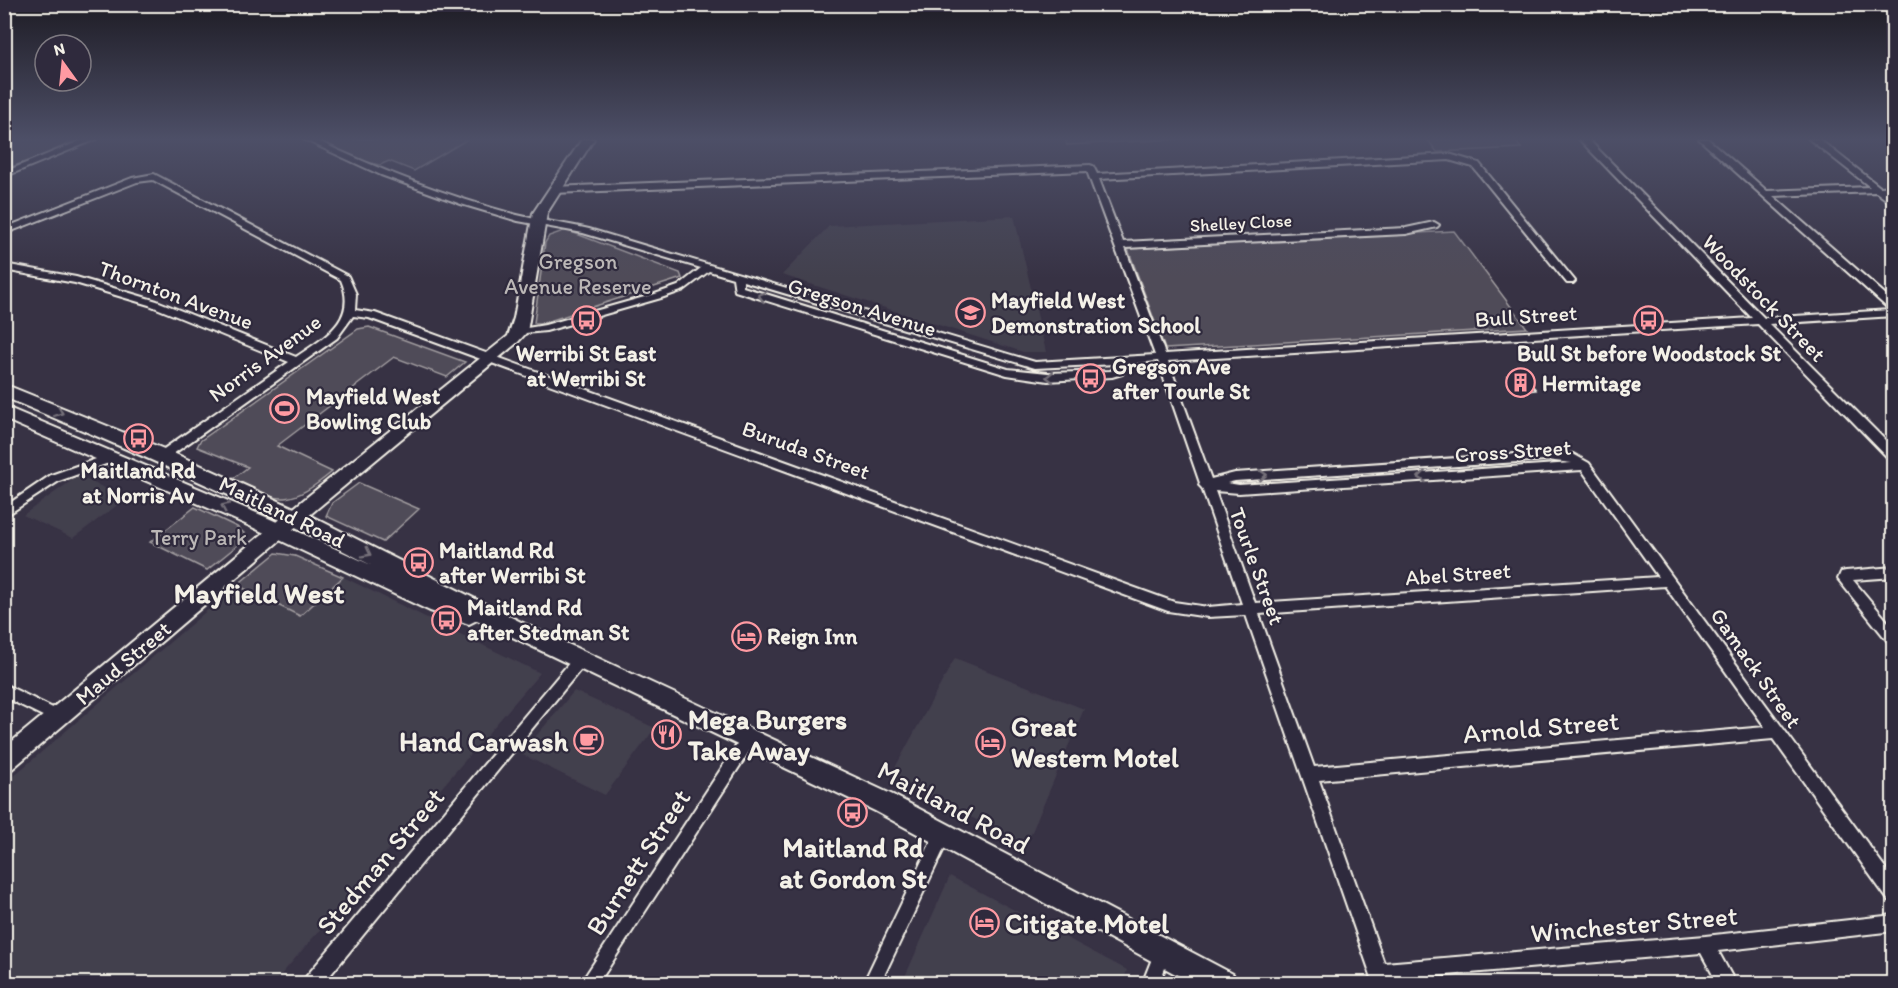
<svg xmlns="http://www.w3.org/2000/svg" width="1898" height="988" font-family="Itim,sans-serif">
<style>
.built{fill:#433f4e}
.green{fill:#504b59;stroke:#a29ea0;stroke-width:1.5}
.building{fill:#5f5c67;stroke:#f4f1e8;stroke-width:1.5}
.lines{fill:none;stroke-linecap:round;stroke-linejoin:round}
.minor-casing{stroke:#f4f1e8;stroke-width:4}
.secondary-casing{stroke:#f4f1e8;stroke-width:4}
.primary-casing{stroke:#f4f1e8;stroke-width:4}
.minor{fill:#2f2a3d;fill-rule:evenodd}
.secondary{fill:#2f2a3d;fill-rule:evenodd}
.primary{fill:#2f2a3d;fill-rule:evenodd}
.oneway{stroke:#747079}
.labels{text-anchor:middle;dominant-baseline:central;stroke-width:4.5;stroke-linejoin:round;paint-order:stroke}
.far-street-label{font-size:18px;fill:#f4f1e8;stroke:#2f2a3d}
.park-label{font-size:22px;fill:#bbb7b6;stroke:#2f2a3d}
.street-label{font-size:22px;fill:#f4f1e8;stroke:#2f2a3d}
.poi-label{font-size:22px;font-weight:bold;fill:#f4f1e8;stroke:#2f2a3d;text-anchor:start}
.near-poi-label{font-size:27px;font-weight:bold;fill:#f4f1e8;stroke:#2f2a3d;text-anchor:start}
.near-street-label{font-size:27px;fill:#f4f1e8;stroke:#2f2a3d}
.district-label{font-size:28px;font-weight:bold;fill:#f4f1e8;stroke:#2f2a3d}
</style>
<rect width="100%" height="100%" fill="#373244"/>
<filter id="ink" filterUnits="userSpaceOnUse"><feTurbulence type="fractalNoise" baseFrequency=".0167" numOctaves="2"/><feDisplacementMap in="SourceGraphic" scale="12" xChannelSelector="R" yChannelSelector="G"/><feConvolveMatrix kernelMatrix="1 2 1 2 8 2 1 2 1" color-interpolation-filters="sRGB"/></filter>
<g filter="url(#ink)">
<path class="built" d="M1014,216l32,136h-23l-241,-77 47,-49z
M78,476l49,22 -54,40 -50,-23z
M343,577l197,96 -266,310h-269l-1,-199 233,-199 63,31z
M955,658l129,51 -58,137 -135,-71z
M574,691l81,37 -50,67 -84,-41z
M950,876l177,94 -4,13 -214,1 -6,-3z"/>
<path class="green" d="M5,139h72l-34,17 -38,13z
M303,139h165l-54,32 -25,-10 -9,4c-27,-6 -53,-11 -77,-26z
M1065,139h115l-113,6z
M1427,139h87l7,9 -84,4z
M566,230l114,43 2,5 -139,45h-9l11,-80 4,-7z
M1454,231l73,97 -362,21 -37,-100z
M369,327l96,35 -18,15 -53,-20 -117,89 55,26c-45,37 -52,29 -103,10l19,-15 -51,-20 3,-6 158,-112z
M359,483l60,26 -36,33 -57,-26 6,-13z
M195,507l42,20 7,6v7l-37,30 -57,-28z
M276,553l19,3 48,21 -43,39 -63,-31z"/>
<path class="building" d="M1524,375l12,15 -18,2 -11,-16z"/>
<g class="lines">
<defs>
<path id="minor" d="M85,139h12l-93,38v-5z
M303,139h11c65,31 133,57 203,76 24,6 48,8 72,14l446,133 120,-7 -68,-184 -534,22 -4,-3 4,-3 537,-22 3,1 4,8 352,-20 30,9 96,118 -2,2h-6l-94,-116 -24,-7 -350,19 24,63 283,-14 28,-6 5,3 -2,2 -31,7 -281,14 40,106 587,-36 -173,-179h9l176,179 126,-8 -191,-171h9l59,52 103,-4 -61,-48h10l61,48 14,-1v6h-7l7,5v8l-18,-13 -103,4 121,106v14l-125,8 125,125v12l-4,-1 -132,-136 -590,37 43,118 24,-6 311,-21 27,2 16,9 305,417v22l-6,-2 -115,-161 -454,41 65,183 321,-27 189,-21v16l-176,20 18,33h-18l-17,-31 -311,27 1,4h-17l-128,-369 -38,2 -40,-6 -799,-293 -16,-2 -16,22 -171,121h-8l-2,-3 2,-3 131,-91 -140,-57 -74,-22 -71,-13v-6l72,13 81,24 139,56c29,-20 62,-37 45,-77l-188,-100 -16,2 -133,52v-6l128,-50 22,-4 194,102 8,18 -1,16 20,3 799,289 34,5 34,-3 -40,-116 -3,-3 1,-2 -42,-122 -31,3 -5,10 -10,3 -64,4 -41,-6 -272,-84 -2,-13 -24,-7 -25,19 -23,8 -115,33 -31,3 -1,-2 1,-2 30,-5 110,-31 23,-8 23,-18 -118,-35 -65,-12 -57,-17 -80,-29zM743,281l292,87 81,-4 -5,7 -63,2 -40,-4 -265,-82zM1546,460l26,3 -333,22 -12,-2 8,-2zM1582,470l76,107 -403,26 -40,-112 24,2zM1665,586l100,141 -451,40 -55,-153z
M113,453l6,4 -2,3 -58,21 -55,36v-10l47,-32z
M1894,567v10l-41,3 41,49v15l-5,-1 -51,-64 3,-7 5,-1z
M580,654l5,2 2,4 -2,4 -262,320h-20l2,-6 270,-322z
M4,684l59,29 2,4 -2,4 -5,2 -5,-2 -49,-24z
M749,732l5,2 2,5 -2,5 -156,240h-18l164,-250z
M943,827l6,2 2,5 -71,150h-17l74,-155z
M1163,944l6,2 2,6 -12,32h-17l15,-38z"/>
<path id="secondary" d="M582,139h12l-47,74 -20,119 -9,10 -199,165 -307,262 -8,3v-24l303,-251 201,-161 6,-18 19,-105z"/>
<path id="primary" d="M4,384l165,67 134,61 226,114 364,169 340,179 4,10h-43l-319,-173 -398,-191 -8,4 -39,-13 -178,-84 -248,-108v-13l262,111 105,48c-119,-62 -242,-116 -367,-168z"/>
</defs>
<use href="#minor" class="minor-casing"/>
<use href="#secondary" class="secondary-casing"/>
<use href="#primary" class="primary-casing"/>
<use href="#minor" class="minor"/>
<use href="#secondary" class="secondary"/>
<use href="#primary" class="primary"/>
</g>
<defs><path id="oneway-chevron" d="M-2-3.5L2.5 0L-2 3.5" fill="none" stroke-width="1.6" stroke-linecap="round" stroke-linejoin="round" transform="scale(1.5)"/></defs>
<g class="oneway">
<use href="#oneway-chevron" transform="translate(762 296) rotate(-164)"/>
<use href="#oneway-chevron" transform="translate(1050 377) rotate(179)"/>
<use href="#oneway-chevron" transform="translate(59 412) rotate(22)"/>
<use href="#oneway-chevron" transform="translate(1263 475) rotate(-4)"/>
<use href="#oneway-chevron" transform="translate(1422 477) rotate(176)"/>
<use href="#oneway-chevron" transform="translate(225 507) rotate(-156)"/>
<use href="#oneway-chevron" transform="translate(367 553) rotate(27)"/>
</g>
</g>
<linearGradient id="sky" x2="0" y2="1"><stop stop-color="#1e1c25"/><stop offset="0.5" stop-color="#4d4f67"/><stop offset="1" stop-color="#4d4f67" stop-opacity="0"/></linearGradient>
<rect width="1898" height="278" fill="url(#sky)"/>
<defs>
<symbol id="school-ring" viewBox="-11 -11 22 22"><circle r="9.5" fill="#2f2a3d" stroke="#ff9aa2" stroke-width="1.5"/><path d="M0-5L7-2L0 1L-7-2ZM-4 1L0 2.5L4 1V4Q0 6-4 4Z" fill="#ff9aa2"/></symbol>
<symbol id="bus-ring" viewBox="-11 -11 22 22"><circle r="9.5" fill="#2f2a3d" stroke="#ff9aa2" stroke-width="1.5"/><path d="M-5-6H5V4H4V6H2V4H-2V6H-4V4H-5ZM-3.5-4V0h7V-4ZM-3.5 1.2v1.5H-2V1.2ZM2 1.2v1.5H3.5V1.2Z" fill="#ff9aa2"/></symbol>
<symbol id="building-ring" viewBox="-11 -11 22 22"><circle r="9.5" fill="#2f2a3d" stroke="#ff9aa2" stroke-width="1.5"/><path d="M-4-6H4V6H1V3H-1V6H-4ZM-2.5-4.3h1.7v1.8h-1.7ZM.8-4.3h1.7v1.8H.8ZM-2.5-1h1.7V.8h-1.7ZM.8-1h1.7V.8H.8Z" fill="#ff9aa2"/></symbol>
<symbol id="stadium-ring" viewBox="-11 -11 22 22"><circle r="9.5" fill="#2f2a3d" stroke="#ff9aa2" stroke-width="1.5"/><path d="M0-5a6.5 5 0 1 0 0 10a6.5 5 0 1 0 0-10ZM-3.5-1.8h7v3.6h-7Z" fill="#ff9aa2"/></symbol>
<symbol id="hotel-ring" viewBox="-11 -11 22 22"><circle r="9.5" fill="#2f2a3d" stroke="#ff9aa2" stroke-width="1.5"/><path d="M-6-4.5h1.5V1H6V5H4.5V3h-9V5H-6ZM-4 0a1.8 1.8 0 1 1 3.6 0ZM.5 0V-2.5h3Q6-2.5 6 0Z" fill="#ff9aa2"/></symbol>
<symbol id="restaurant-ring" viewBox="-11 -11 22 22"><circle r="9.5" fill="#2f2a3d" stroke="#ff9aa2" stroke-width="1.5"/><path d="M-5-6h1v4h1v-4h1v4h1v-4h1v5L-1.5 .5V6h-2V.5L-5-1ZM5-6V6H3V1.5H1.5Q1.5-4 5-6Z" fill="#ff9aa2"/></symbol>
<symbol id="cafe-ring" viewBox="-11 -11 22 22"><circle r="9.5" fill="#2f2a3d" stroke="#ff9aa2" stroke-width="1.5"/><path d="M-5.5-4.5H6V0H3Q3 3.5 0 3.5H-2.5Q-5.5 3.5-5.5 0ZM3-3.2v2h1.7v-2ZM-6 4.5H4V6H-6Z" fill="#ff9aa2"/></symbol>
</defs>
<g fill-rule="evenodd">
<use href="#school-ring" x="954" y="296" width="33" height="33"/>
<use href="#bus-ring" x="570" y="304" width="33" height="33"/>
<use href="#bus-ring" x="1632" y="304" width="33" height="33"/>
<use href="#bus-ring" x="1074" y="362" width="33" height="33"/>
<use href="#building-ring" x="1504" y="366" width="33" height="33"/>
<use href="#stadium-ring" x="268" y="392" width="33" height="33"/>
<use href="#bus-ring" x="122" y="422" width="33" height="33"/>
<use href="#bus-ring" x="402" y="546" width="33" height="33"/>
<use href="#bus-ring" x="430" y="604" width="33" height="33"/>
<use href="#hotel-ring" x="730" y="620" width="33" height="33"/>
<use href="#restaurant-ring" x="650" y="718" width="33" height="33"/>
<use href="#cafe-ring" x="572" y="724" width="33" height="33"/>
<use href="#hotel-ring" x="974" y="726" width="33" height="33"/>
<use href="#bus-ring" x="836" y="796" width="33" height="33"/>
<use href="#hotel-ring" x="968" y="906" width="33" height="33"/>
</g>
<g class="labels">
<g class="far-street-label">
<text transform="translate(1241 223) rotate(-3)">Shelley Close</text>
</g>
<g class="park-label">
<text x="578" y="261">Gregson<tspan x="578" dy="25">Avenue Reserve</tspan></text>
<text x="199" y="537">Terry Park</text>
</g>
<g class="street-label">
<text transform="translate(176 295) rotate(20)">Thornton Avenue</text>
<text transform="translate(1764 298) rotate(46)">Woodstock Street</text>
<text transform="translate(862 307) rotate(17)">Gregson Avenue</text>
<text transform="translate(1526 316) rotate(-4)">Bull Street</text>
<text transform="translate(265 358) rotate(-36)">Norris Avenue</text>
<text transform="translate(806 450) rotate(20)">Buruda Street</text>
<text transform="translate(1513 451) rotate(-4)">Cross Street</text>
<text transform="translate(282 512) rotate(26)">Maitland Road</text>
<text transform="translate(1257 566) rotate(70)">Tourle Street</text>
<text transform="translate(1458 574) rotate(-4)">Abel Street</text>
<text transform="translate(123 663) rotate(-40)">Maud Street</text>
<text transform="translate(1756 668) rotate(55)">Gamack Street</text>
</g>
<g class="poi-label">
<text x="991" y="300">Mayfield West<tspan x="991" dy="25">Demonstration School</tspan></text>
<text x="586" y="353" text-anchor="middle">Werribi St East<tspan x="586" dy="25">at Werribi St</tspan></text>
<text x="1649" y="353" text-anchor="middle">Bull St before Woodstock St</text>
<text x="1112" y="366">Gregson Ave<tspan x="1112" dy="25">after Tourle St</tspan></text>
<text x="1542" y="383">Hermitage</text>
<text x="306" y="396">Mayfield West<tspan x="306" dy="25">Bowling Club</tspan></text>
<text x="138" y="470" text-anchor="middle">Maitland Rd<tspan x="138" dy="25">at Norris Av</tspan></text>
<text x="439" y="550">Maitland Rd<tspan x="439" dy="25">after Werribi St</tspan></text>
<text x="467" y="607">Maitland Rd<tspan x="467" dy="25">after Stedman St</tspan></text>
<text x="767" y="636">Reign Inn</text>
</g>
<g class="near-poi-label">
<text x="688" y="719">Mega Burgers<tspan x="688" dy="31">Take Away</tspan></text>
<text x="1011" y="726">Great<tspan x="1011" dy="31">Western Motel</tspan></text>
<text x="568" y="741" text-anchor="end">Hand Carwash</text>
<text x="853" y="847" text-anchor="middle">Maitland Rd<tspan x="853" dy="31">at Gordon St</tspan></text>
<text x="1005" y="923">Citigate Motel</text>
</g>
<g class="near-street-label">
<text transform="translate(1541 727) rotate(-5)">Arnold Street</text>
<text transform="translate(954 807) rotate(28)">Maitland Road</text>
<text transform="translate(380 861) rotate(-50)">Stedman Street</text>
<text transform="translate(638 862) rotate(-57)">Burnett Street</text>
<text transform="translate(1634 924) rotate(-5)">Winchester Street</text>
</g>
<g class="district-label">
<text x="259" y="593">Mayfield West</text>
</g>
</g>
<rect width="1898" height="988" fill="none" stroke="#2f2a3d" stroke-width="24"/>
<rect x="12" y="12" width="1874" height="964" fill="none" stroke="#f4f1e8" stroke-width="2" filter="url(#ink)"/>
<g transform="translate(63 63) rotate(345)"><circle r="28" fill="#2f2a3d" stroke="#7e7a81" stroke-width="1.5"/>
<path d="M0-4.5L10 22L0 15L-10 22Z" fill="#ff9aa2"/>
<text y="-9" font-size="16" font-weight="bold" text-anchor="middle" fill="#f4f1e8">N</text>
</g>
</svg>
